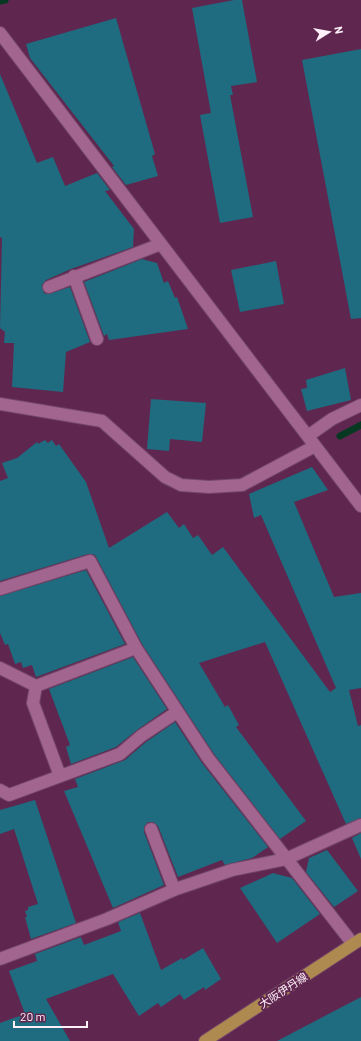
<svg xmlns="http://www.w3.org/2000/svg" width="361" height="1041" font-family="Barlow,'Noto Sans JP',sans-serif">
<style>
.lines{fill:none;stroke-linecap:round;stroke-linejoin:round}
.stream{stroke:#063822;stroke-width:7}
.building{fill:#1f6b7f}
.minor-casing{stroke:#734668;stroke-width:14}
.major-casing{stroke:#734668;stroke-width:14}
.minor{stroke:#a2658f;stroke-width:12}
.major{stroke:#ae8a50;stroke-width:12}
.labels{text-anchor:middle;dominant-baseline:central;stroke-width:4;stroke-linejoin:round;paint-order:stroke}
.street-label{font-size:11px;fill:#feeff8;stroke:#5f274f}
</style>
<rect width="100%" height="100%" fill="#5f274f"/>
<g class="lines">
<path class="stream" d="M0,1l5,-1
M340,436l21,-11"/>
</g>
<path class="building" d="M234,0h8l15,82 -26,4 2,9h-3l23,122 -33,6 -20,-108 11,-2 -19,-105z
M116,18l39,136 -3,2 6,20 -32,9 -14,-18 2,-1 -84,-108 -4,-14z
M361,49v269l-10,1 -49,-259z
M0,74l37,89 16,-6 12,29 32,-13 13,17 -5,1 29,38 -1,18 -62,22 -25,11 -4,5 2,8 4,1 22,-7 20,55 -24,10 -3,40 -51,-5 2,-44h-10l1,-11 -5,-4 2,-91 -2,1z
M142,259l15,4 7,20 4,-2 7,17 2,-1 11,32 -79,11 -2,-6 -3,2 -20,-54z
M276,261l8,43 -44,8 -9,-42z
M345,368l6,32 -44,11 -6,-22 6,-1 -1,-8z
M151,399l55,4 -4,39 -32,-3 -1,12 -22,-2z
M45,440l3,3 4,-3 4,6 3,-2 27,38 23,66 58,-36 12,16 5,-4 9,14 5,-3 14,20 11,-8 107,145 6,-4 -75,-173 -7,3 -5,-24 63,-27 16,23 -34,12 40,95 27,-4v95l-12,2 9,36 3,-1v93l-15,6 -81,-182 -66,21 26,44 3,-2 11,20 -3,2 70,94 -26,18 -66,-85 -72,-110 -47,-89 -7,-1 -88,27v-100l8,-3 -6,-15 15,-5 20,-16 1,2z
M86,570l39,74 -89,33 -4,-12 -9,3 -2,-6 -6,2 -7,-20 -3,1 -5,-12v-37z
M133,657l34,52 -30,21 -21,17 -45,17 -5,-17 4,-2 -21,-56z
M175,722l27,41 66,84 -16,11 -27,7 -3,-5 -44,17 -20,-51 -5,-4h-5l-4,5v5l20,53 -51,23 -49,-117 14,-4 -3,-8 50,-19 21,-18z
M35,800l41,123 -45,16 -6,-22h2l-2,-6 3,-1v-3l10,-3 -24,-75 -14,5v-24z
M361,833v26l-9,-21z
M327,850l31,41 -24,16 -28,-35 3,-14z
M273,873l19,5 28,36 -43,29 -37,-55z
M140,913l21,57 21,-12 1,2 20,-12 18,31 -16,11 -1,-3 -20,13 -4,-6 -19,13 -3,-4 -19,13 -26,-42 -67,25 24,42h-70v-18l25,-9 -16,-43 28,-10 -2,-7 46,-17 3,8 37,-14 -3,-9z
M361,997v44h-84z"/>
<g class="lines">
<defs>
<path id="minor" d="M0,33l361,473
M74,276l23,63
M49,287l112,-43
M0,404l102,17 63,56 16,8 28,2 33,-2 73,-39
M308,436l24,-17 29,-14
M0,589l90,-28 46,87 72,110 145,186
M0,668l36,18
M36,686l100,-38
M36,686l-3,17 27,73
M0,790l9,5 111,-41 21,-18 36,-24
M151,829l23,60
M0,959l107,-40 69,-30 56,-19 54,-11 75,-34"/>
<path id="major" d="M205,1041l156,-102"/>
</defs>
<use href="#minor" class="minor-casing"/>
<use href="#major" class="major-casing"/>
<use href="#minor" class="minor"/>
<use href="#major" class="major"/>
</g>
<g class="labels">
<g class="street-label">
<text transform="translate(283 990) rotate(-33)">大阪伊丹線</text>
</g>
</g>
<g transform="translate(329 32) rotate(79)" stroke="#5f274f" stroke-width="3" paint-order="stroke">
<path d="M0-3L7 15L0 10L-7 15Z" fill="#feeff8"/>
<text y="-6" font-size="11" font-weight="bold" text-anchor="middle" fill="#feeff8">N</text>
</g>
<path d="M14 1021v6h73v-6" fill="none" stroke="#feeff8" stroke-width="2"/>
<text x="20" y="1021" font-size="12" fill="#feeff8" stroke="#5f274f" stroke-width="3" paint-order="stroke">20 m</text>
</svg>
